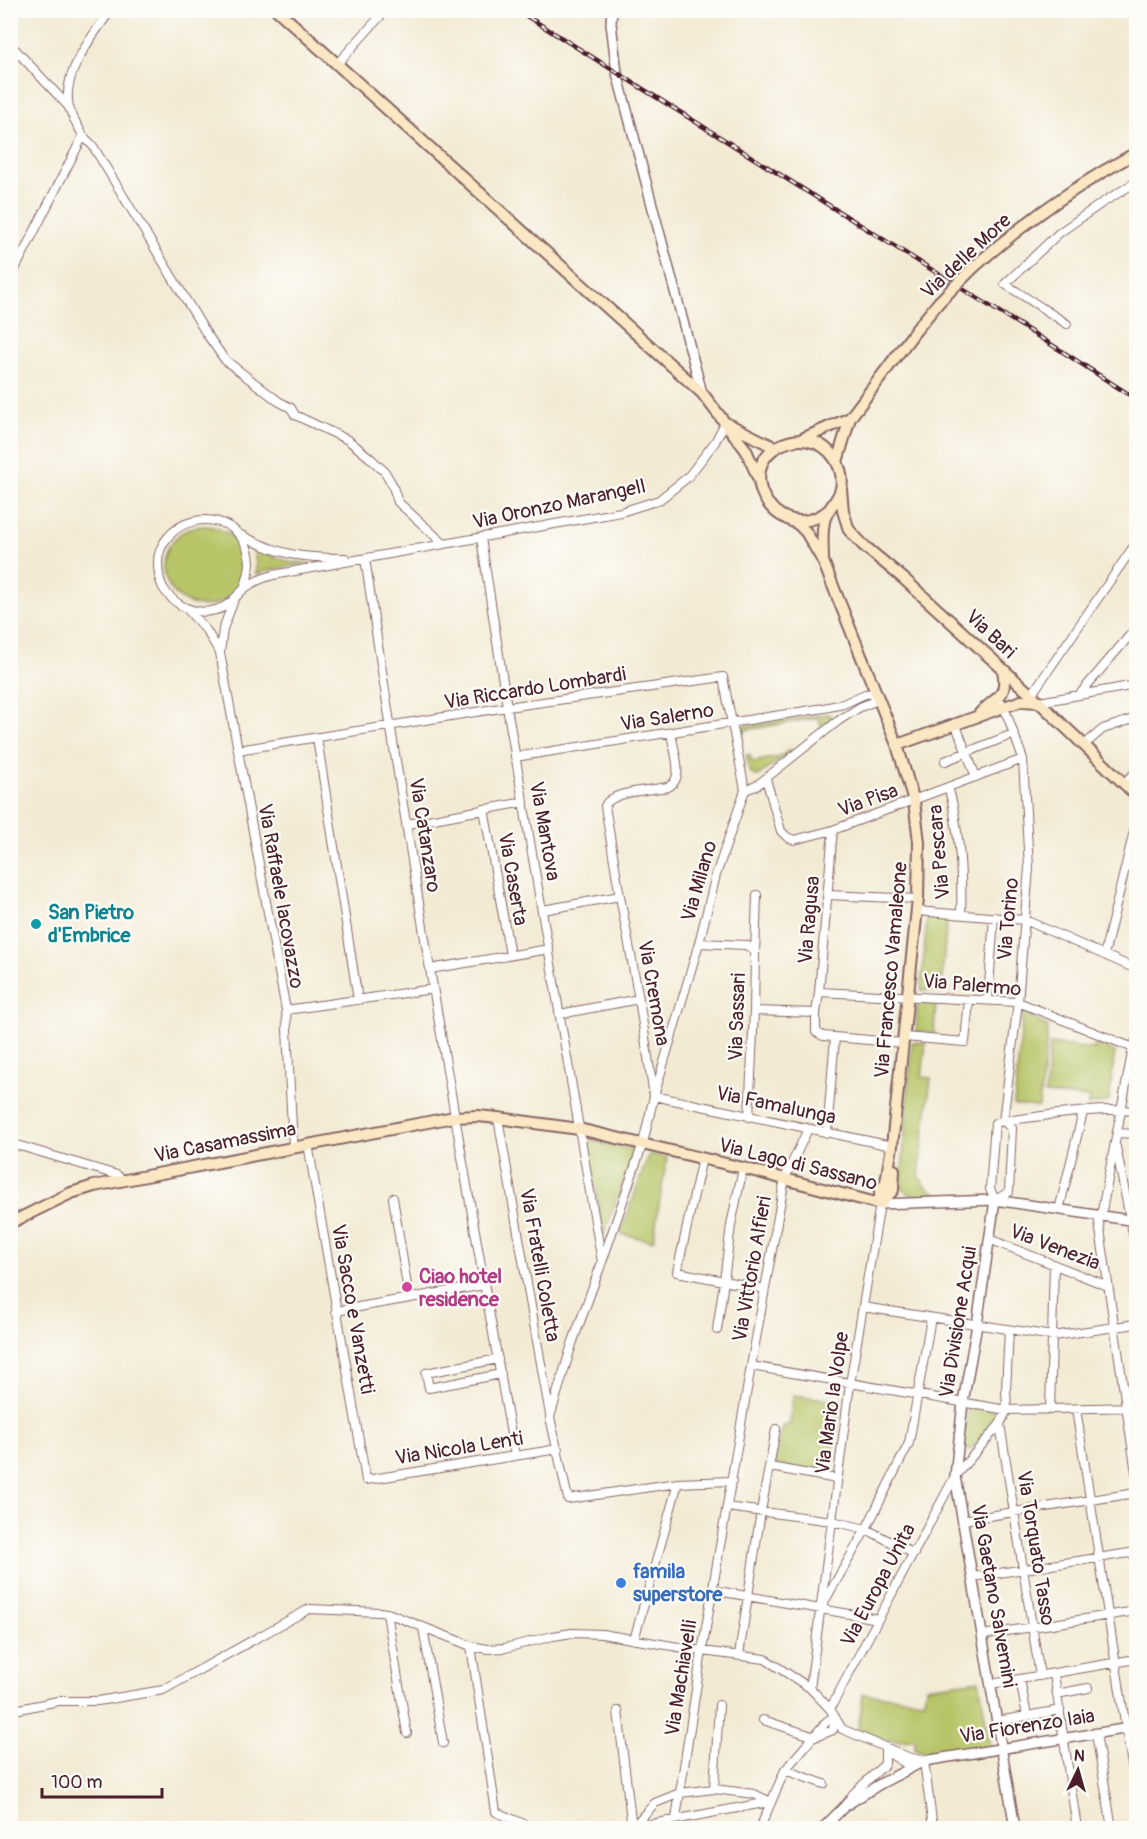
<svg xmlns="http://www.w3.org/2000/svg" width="1147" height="1839" font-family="Pangolin,sans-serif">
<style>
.green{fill:#b7c568;stroke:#80724a;stroke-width:1.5}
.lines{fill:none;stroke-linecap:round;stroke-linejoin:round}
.minor-casing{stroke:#856666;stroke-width:10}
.tertiary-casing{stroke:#856666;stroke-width:12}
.secondary-casing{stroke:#856666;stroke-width:14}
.minor{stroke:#fff;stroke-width:8}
.tertiary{stroke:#fff;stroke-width:9}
.secondary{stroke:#fae7c3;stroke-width:10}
.rail-casing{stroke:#4a1f2b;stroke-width:4.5}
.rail{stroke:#fdfcf7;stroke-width:2;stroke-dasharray:7;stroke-linecap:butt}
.secondary-bridge-casing{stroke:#856666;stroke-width:14;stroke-linecap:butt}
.secondary-bridge{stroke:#fae7c3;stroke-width:10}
.culture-dot{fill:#0f9aa8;stroke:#fdfcf7;stroke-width:2}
.hotel-dot{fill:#d1479c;stroke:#fdfcf7;stroke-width:2}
.shop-dot{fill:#3f7fe0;stroke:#fdfcf7;stroke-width:2}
.labels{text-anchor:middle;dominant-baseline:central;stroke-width:4.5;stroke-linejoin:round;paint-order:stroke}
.street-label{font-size:20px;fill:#4a1f2b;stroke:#fdfcf7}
.culture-label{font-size:20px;font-weight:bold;fill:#0d838f;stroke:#fdfcf7;text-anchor:start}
.hotel-label{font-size:20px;font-weight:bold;fill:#b23c85;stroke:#fdfcf7;text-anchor:start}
.shop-label{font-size:20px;font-weight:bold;fill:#366cbe;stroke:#fdfcf7;text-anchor:start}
</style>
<rect width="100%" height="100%" fill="#fdfcf7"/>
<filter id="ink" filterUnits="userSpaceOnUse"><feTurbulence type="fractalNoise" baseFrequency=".0167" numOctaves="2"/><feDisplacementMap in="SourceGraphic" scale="12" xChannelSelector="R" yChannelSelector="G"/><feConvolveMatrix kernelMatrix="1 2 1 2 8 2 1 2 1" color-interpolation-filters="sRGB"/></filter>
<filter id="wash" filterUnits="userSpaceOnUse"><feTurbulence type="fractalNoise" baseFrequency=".008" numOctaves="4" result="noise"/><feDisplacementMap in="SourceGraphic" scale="24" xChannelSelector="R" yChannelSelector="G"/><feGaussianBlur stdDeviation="1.35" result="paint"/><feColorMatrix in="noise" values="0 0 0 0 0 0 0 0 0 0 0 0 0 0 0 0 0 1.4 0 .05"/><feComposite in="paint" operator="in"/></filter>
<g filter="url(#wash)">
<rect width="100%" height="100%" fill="#f3ead4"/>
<path class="green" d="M164 566a40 40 0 1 1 80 0a40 40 0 1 1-80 0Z
M254,550l36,12 18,1 -42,8 -10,4v-11z
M827,714l3,1 1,3 -10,8 -3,-8 -73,12 -1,4h-2l-1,-7 2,-1z
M791,749l1,2 -34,25c-10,0 -10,-12 -12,-21h4l2,7 27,-5z
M927,915l20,2 -6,75 -20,-2z
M918,1000l18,2 -2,31 -18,-1z
M1023,1013l25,14 -9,80 -25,-2z
M912,1042l14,1 -4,34 9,1 -12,98 8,12 14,7c-16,1 -33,6 -40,-11z
M1095,1043l20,9 -6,49 -21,5 1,-8 -44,-4 5,-50 45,5z
M586,1139l49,11 -31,85z
M649,1154l18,3 -14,84 -33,-7z
M793,1395l47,6 -10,73 -56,-9 8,-38 8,-3z
M968,1406l29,5 -1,11 -26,28 -7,-1z
M979,1680l11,67 -62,8 -13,-6v-9c-24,2 -35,0 -57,-8l5,-38 61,6 2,-13z"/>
</g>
<g filter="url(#ink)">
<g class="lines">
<defs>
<path id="minor" d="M10,44l59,63
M337,64l49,-54
M83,136l10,10 113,187 19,27 53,41 13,7 4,7 53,25 21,17 16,15 7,12 6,18 46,42
M10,279l73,-143c-4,-9 -12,-20 -14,-29 -8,-33 24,-72 42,-97
M1067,324l-62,-40 54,-51 43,-30 34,-21
M239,534c40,21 61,24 106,24
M481,538l26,169 95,555
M365,558c44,300 96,599 150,898
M244,589c3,-9 6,-17 6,-27 -2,-43 -56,-56 -82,-25 -6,7 -10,16 -10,25 0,11 1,22 8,30 11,14 27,22 45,19 19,-3 21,-12 33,-22 8,-7 19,-11 29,-14l348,-63 38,-12 29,-23 27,-35 10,-19
M187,609l19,21 14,23 3,-24 11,-29
M220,653l66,357 7,137
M1079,695l57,-67
M1030,697l106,-154
M1039,702l97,-17
M1003,704l20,55 6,109 -11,134 -15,119
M955,723l21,54
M671,733c2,16 15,46 -3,54 -15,3 -57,4 -63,19l14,85 20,108 15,97 238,50
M317,738l41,262
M1084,745l19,-16 33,-11
M238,750l269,-43 216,-30 22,113
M515,757l309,-49 19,-4 22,-10 11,-1 -3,9 -13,5 -22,14 -82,65 -11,4 -29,85 -17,68 -45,153 -11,47 -41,119 -30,82 -22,73 18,82 110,-16 54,-2
M945,761l68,-27
M766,779l15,52 6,6 7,3 39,-10 190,-71
M1124,783l12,-11
M948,788c5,12 6,24 8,37 5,30 6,59 5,89
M484,809l26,146
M407,824l117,-22
M833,830l-14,162 -3,21v19l7,4 80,7
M828,895l90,4
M543,910l77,-14
M917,911l108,9 111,49
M699,943l47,2 8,5 1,4 -1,57 -5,106
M755,954l2,-59
M1104,955l32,-132
M430,969l119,-20
M819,992l199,10 118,47
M988,1000l6,-83
M286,1010l147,-21
M754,1011l62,2
M560,1014l79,-15
M904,1037l61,5 4,-42
M498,1118l52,297
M1003,1121l9,7 -3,64 -14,8 -5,-11 5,-66 8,-2c44,-5 90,-14 133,-10
M827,1133l8,-96
M1117,1133l19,1
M10,1143l107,32 7,6
M308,1144l58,336 192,-31
M1116,1147l20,102
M702,1158l-25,114 47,9 7,-56 12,-57
M393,1198l16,100
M1127,1200l9,-1
M1059,1210l24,-98
M1098,1216l38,257
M1101,1216l32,-168 3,-8
M989,1239l119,47
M863,1307l190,29 83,-12
M336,1311l148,-26
M717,1330l7,-49 41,8
M498,1359l-72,14 3,15 72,-14
M751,1366l256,44 129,-3
M1076,1409l50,320 10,58
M1007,1410l-1,-20 3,-60
M1050,1410l4,-145
M1000,1424l40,252
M770,1467l67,12
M727,1507l105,14 34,8 48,25
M963,1520l173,-27
M973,1577l163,-25
M712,1590l166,29
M823,1604l43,-75 43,-86 22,-125
M387,1613l20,120
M423,1628l20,115
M982,1635l154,-24
M634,1640l44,-157
M471,1646l25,166 28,12 4,4
M739,1655l22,-144 15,-82
M1054,1674l23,154
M1020,1679l7,37 33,-6
M991,1684l145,-25
M810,1688l40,-304 30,-180
M1057,1694l31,-6
M830,1709l125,-233 45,-52 7,-14
M10,1711l48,-10h40l65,-11 146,-81 71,3 10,2 81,32 16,3 18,-1 48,-12 19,-3 30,1 100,17 63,8 45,29 20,21 12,20 66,28 16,4
M618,1711l14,117
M763,1720l52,17
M997,1721l30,-5
M1096,1734l16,94
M815,1737l18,-7 1,-12
M887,1749l5,6 16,10 9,-2
M924,1761l9,67
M785,1770l39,14
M714,1789l5,-84
M846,1804l7,-10 32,-30v-17
M676,1818l26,-167 49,-285 34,-188 23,-49
M631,1828l138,-26
M632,1828l23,-25 25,-10 34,-4 40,5 17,8
M760,1828l25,-58 42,-49 7,-4"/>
<path id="tertiary" d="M612,10l-1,13 6,50 85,320
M995,1200l-18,125 -14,77 -8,74 60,352
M880,1204l115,-4 141,21
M823,1828l22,-22 35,-22 44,-23 212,-34"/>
<path id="secondary" d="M277,10l425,383 44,57 13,30
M974,267c49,-44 104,-83 162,-114
M728,424l48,24
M802,439l48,-21
M837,462l13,-44 66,-88 23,-28
M841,489l2,22 6,19 14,15 41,34 135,123 97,93
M787,519l11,5 8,8 17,29 74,184 17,56 5,41 -1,57 -26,247 -6,36 -6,9v13
M823,559c0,-13 -2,-29 2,-41 4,-11 13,-18 16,-29 4,-21 -10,-44 -32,-48 -11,-3 -21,0 -31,5 -47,28 3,104 52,63
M980,713c17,-17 28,-15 23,-43
M897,745l124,-44 18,1
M880,1204l13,-14 1,-20
M10,1223l61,-30 23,-7 360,-69 24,-1 20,2 81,11 164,39 137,36"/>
</defs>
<use href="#minor" class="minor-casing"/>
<use href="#tertiary" class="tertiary-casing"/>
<use href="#secondary" class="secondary-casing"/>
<use href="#minor" class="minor"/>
<use href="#tertiary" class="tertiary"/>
<use href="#secondary" class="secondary"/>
<defs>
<path id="rail" d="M517,10l543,340 76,49"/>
</defs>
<use href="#rail" class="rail-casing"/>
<use href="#rail" class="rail"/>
<defs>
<path id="secondary-bridge" d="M939,302l35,-35"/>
</defs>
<use href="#secondary-bridge" class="secondary-bridge-casing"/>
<use href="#secondary-bridge" class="secondary-bridge"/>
</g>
</g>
<circle class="culture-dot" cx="36" cy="924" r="6"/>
<circle class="hotel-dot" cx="407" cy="1287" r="6"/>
<circle class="shop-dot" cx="621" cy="1583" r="6"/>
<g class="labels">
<g class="street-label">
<text transform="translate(966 256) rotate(-43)">Via delle More</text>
<text transform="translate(559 504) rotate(-12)">Via Oronzo Marangell</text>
<text transform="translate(991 634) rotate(43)">Via Bari</text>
<text transform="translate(535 688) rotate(-9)">Via Riccardo Lombardi</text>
<text transform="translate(667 717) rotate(-9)">Via Salerno</text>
<text transform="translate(868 800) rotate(-20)">Via Pisa</text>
<text transform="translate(545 831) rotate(80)">Via Mantova</text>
<text transform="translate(425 835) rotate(81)">Via Catanzaro</text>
<text transform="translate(939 852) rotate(-95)">Via Pescara</text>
<text transform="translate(513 879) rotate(80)">Via Caserta</text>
<text transform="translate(699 881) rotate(-74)">Via Milano</text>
<text transform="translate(281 896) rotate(80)">Via Raffaele Iacovazzo</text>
<text transform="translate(1008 919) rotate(-85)">Via Torino</text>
<text transform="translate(809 920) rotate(-85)">Via Ragusa</text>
<text transform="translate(891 970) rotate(-85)">Via Francesco Vamaleone</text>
<text transform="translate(972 985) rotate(5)">Via Palermo</text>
<text transform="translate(654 993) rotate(80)">Via Cremona</text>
<text transform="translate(737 1017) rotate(-88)">Via Sassari</text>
<text transform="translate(776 1105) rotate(12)">Via Famalunga</text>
<text transform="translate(225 1142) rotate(-11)">Via Casamassima</text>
<text transform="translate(798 1164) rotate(14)">Via Lago di Sassano</text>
<text transform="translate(1055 1247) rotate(21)">Via Venezia</text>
<text transform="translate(540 1265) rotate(80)">Via Fratelli Coletta</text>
<text transform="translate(752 1269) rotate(-80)">Via Vittorio Alfieri</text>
<text transform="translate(353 1309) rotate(80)">Via Sacco e Vanzetti</text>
<text transform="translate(958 1322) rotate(-81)">Via Divisione Acqui</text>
<text transform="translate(832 1403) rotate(-82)">Via Mario la Volpe</text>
<text transform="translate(459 1448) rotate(-9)">Via Nicola Lenti</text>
<text transform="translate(1036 1548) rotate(81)">Via Torquato Tasso</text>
<text transform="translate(878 1585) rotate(-62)">Via Europa Unita</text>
<text transform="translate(994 1596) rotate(80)">Via Gaetano Salvemini</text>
<text transform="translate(681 1678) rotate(-81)">Via Machiavelli</text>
<text transform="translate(1027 1726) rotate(-9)">Via Fiorenzo Iaia</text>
</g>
<g class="culture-label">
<text x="48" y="912">San Pietro<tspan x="48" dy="23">d'Embrice</tspan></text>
</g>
<g class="hotel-label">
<text x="419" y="1276">Ciao hotel<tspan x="419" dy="23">residence</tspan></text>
</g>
<g class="shop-label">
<text x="633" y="1571">famila<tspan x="633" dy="23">superstore</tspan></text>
</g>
</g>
<rect width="1147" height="1839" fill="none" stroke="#fdfcf7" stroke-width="36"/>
<g transform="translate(1078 1770) rotate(5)" stroke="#fdfcf7" stroke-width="4.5" paint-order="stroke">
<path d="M0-4.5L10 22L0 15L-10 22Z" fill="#4a1f2b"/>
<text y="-9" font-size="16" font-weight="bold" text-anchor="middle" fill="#4a1f2b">N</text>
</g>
<path d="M42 1788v9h120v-9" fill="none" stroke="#4a1f2b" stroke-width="3"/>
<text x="51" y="1788" font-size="18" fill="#4a1f2b" stroke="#fdfcf7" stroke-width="4.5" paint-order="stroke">100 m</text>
</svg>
